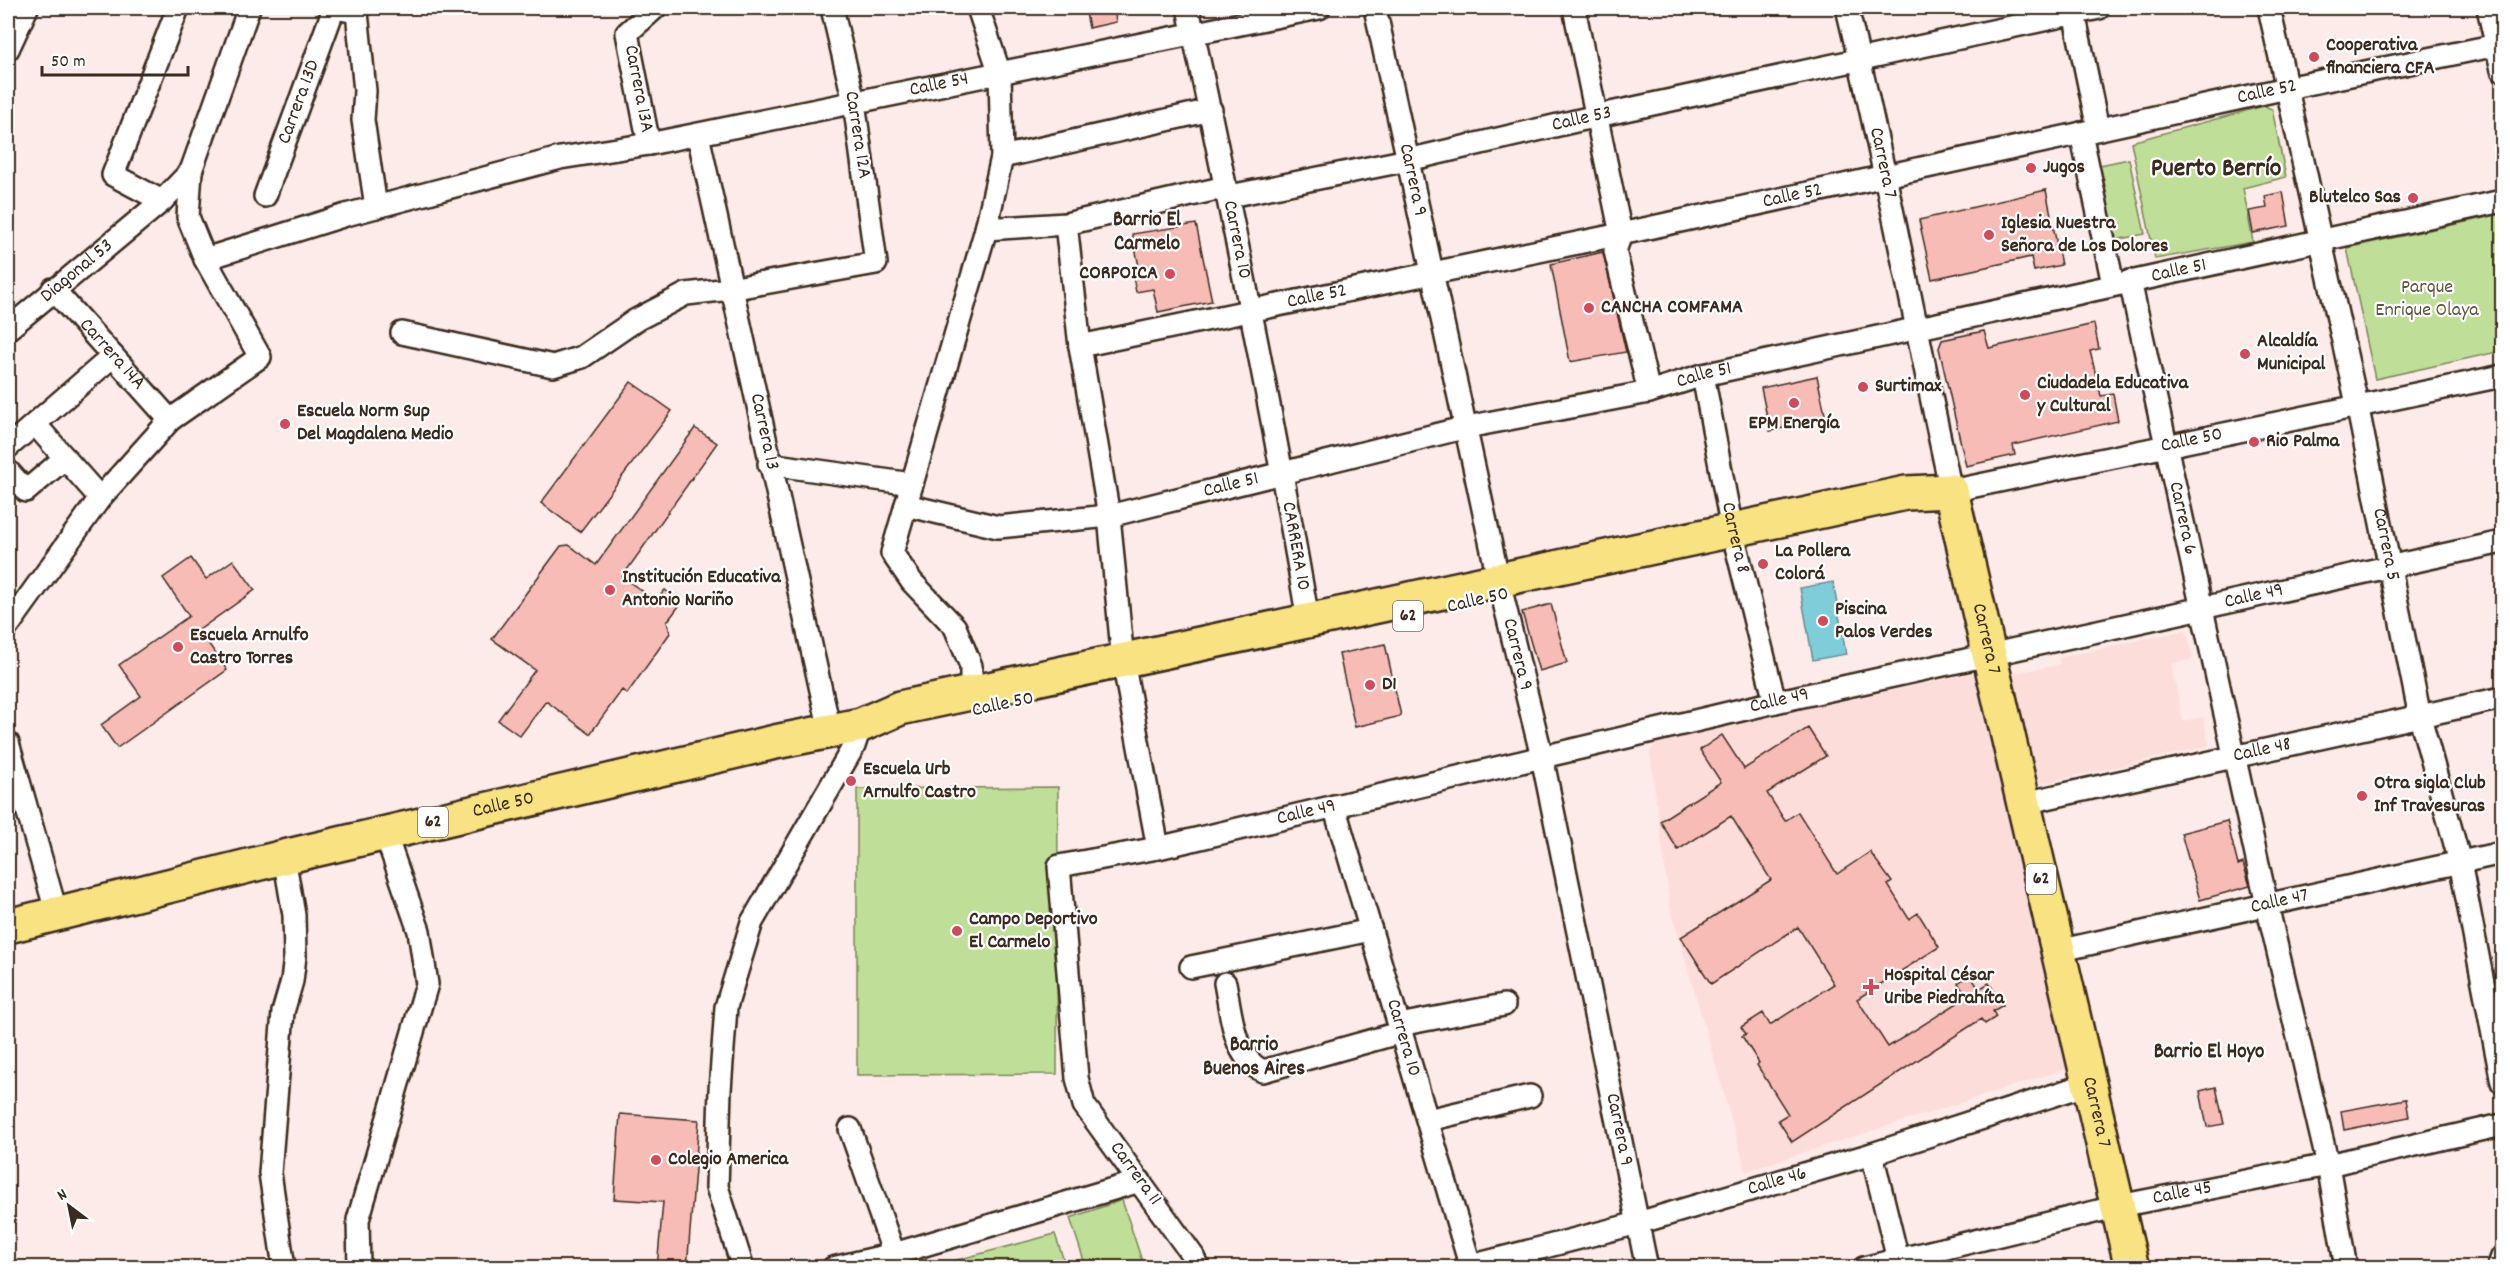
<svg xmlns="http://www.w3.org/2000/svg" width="2510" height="1275" font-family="Dekko,sans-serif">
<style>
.built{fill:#fcddda}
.green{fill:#bfde97;stroke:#7d845a;stroke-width:1.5}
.water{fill:#7eceda;stroke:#638c8f;stroke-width:1.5}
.building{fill:#f8bcb7;stroke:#3b2a1e;stroke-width:1.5}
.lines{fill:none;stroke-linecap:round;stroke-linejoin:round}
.street-casing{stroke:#3b2a1e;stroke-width:26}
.primary-casing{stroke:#3b2a1e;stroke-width:38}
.street{stroke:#fff;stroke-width:21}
.primary{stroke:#f8e281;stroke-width:33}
.poi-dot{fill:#d1495b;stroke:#fff;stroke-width:2}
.labels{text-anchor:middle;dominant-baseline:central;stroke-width:4.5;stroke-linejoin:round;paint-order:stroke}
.shield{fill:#fff;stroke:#766a62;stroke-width:1.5}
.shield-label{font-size:18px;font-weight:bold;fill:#3b2a1e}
.poi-label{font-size:20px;font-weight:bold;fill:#3b2a1e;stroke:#fff;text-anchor:start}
.street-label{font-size:20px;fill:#3b2a1e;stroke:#fff}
.park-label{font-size:20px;fill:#5c573c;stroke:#fff}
.neighbourhood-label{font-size:21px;font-weight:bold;fill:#3b2a1e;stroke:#fff}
.district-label{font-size:26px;font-weight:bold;fill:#3b2a1e;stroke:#fff}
</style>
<rect width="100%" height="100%" fill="#fdebe9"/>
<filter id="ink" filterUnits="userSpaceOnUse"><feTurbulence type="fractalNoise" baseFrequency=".0167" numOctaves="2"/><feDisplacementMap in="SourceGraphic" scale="12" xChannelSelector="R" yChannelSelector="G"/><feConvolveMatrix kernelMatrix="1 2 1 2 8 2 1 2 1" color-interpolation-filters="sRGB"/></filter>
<g filter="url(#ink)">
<path class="built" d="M2186,630l7,29 -22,5 12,57 20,-4 6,29 -171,38 -14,-64 -7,1 -8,-39 7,-2 -2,-7 46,-8 -1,-7z
M1978,672l88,397 -320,102 -76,-265 -20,-154 8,-11z"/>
<path class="green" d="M2264,106l8,3 14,68 -43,11 10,54 -98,17 -24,-117z
M2129,159l16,75 -39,8 -16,-75z
M2502,214v137l-127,28 -28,-131z
M1058,787l-1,287 -200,1v-286z
M1122,1200l22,67h-58l-16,-49z
M1055,1234l11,33h-116l-1,-5z"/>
<path class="water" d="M1833,582l13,72 -33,6 -13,-72z"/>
<path class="building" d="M1085,8h29l2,14 -27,6z
M2046,190l15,75 -27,6 -3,-14 -99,22 -13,-59z
M2283,192l6,34 -36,7 -4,-22 18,-3 -2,-12z
M1196,224l16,77 -54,11 -5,-23 -17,3 -5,-25 8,-1 -7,-32z
M1603,252l23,100 -56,10 -19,-98z
M2094,324l5,25 -9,2 11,45 12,-2 5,27 -105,24 2,10 -49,11 -27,-118 3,-8 42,-9 5,17z
M1817,376l9,43 -56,12 -9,-43z
M631,382l41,29 -92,121 -39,-29z
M695,428l22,15 -95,134 32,22 2,-3 3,1 6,-7 17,12 -15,20 3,11 -43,61 -5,-4 -32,44 -44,-33 -26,35 -22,-16 37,-50 -43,-31 69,-93 8,-1 27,20z
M191,558l15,21 27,-19 22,30 -56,40 28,40 -110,78 -16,-23 40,-29 -22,-31 70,-49 -26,-38z
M1551,604l16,59 -28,8 -17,-59z
M1385,644l16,72 -46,11 -16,-73z
M1808,728l18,28 -59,37 18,28 13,-9 39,62 33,-22 22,30 -4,3 21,34 9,-6 21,34 -82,52 31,48 79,-50 -9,-14 12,-8 9,14 10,-6 14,22 -10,6 3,6 -11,7 -4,-5 -189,123 -14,-22 10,-6 -31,-49 2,-2 -17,-27 4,-2 -5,-7 22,-14 7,12 64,-41 -36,-57 -87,57 -30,-47 90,-57 -40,-64 -53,34 -18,-29 61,-39 -21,-32 22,-15 22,34z
M2227,821l11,44 5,-2 7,23 -50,14 -19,-67z
M2216,1087l8,37 -17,3 -7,-36z
M2406,1099l3,18 -65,13 -3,-19z
M620,1114l79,6 -12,148h-30l6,-66 -49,-3z"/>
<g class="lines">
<defs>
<g id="street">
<path d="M334,8l23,4 8,79 -2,29 13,87"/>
<path id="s1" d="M1188,8c43,203 85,406 120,612"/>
<path id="s2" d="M1375,8l123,570 44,179 105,511"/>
<path d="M1574,8l47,226 -6,17 34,141"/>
<path id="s3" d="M1847,8c39,160 69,322 104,483l551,-115"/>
<path d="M2073,8l25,121"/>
<path id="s4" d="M2269,8l88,396 63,313 40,145 42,220"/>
<path d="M2488,8l14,62"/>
<path d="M8,49l19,-41"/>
<path d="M2081,133l32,151"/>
<path id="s5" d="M698,135l132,596"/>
<path d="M649,144l-22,-111 28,-25"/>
<path d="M1002,157l209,-47"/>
<path d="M191,171l-3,46 17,42"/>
<path id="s6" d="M265,196l69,-188"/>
<path d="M162,201l-49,-26 65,-167"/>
<path d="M1066,224l14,122 29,170 14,145 35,187"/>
<path id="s7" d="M986,229l80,-5 151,-35 13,7 178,-36 189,-44 502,-108"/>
<path id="s8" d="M2130,281l137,624 61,260 18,103"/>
<path id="s9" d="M53,289l117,131"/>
<path id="s10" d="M8,329l154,-128 29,-30 58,-163"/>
<path d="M402,333l151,33 29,-9 54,-37 50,-26 44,-5 146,-26 -22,-161 -22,-94"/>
<path id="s11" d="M1080,346l541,-112 666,-146 215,-44"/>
<path id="s12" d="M1703,375l29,155 43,172"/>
<path d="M35,424l65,74"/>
<path d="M8,447l105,-91"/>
<path d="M769,464l143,20"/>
<path d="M8,471l18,20 39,-33"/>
<path id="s13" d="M906,505l92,22 111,-11 358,-89 182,-35 54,-17 799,-174"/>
<path id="s14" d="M8,626l92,-128 70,-78 90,-63 -55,-98 141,-44 214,-57 89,-14 670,-136"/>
<path d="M971,693v-27l-16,-39 -43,-45 -20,-29 94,-324 16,-72 -2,-83 -22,-66"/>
<path d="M8,743l48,168"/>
<path id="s15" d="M2024,803l478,-105"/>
<path id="s16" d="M1334,806l137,462"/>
<path d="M284,857l10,58 1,41 -3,25 -9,31 -13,161 14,95"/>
<path id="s17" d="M2057,951l445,-98"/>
<path d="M1191,967l180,-37"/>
<path d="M1225,983c6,29 8,75 38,88l139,-39"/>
<path d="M1399,1025l105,-20"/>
<path d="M1428,1120l102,-24"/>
<path d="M850,1129l44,125"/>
<path d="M1872,1154l28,114"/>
<path d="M359,1268l-1,-48 69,-236 -8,-53 -34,-98"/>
<path d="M743,1268l-26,-81 3,-97 6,-83 26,-85 102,-176 7,-21"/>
<path d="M833,1268l61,-14 246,-73"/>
<path id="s18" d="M1198,1268l-5,-12 -109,-151 -7,-27 -18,-212 99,-18 617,-146 727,-160"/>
<path id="s19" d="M1463,1268l175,-45 234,-69 216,-70"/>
<path id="s20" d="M1864,1268l255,-62 209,-41 174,-40"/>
<path d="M2498,1268l4,-11"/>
</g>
<g id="primary">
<path id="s21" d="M1951,491l181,777"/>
<path id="s22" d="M8,926l276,-69 491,-115 86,-17 39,-17 1006,-215 45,-2"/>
</g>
</defs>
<use href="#street" class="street-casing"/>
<use href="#primary" class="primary-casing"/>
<use href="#street" class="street"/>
<use href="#primary" class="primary"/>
</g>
</g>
<g class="poi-dot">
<circle cx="2314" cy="57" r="6"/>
<circle cx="2031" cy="168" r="6"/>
<circle cx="2413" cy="198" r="6"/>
<circle cx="1989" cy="235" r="6"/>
<circle cx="1170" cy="274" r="6"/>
<circle cx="1589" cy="308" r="6"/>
<circle cx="2245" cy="354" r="6"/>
<circle cx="1863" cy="387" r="6"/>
<circle cx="2025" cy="395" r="6"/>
<circle cx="1794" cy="403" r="6"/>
<circle cx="285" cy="424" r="6"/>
<circle cx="2254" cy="442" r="6"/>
<circle cx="1763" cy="564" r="6"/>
<circle cx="610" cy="590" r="6"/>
<circle cx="1823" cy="621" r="6"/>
<circle cx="178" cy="647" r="6"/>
<circle cx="1370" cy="685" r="6"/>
<circle cx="851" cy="781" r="6"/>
<circle cx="2362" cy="796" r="6"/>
<circle cx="957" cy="931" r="6"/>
<path d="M1868 978h6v6h6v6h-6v6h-6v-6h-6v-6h6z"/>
<circle cx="656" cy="1160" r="6"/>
</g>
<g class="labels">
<g class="shield">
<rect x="1393" y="601" width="30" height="30" rx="4.5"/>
<rect x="418" y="807" width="30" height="30" rx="4.5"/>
<rect x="2026" y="864" width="30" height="30" rx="4.5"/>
</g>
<g class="shield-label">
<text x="1408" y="616">62</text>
<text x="433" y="822">62</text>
<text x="2041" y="879">62</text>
</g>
<g class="poi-label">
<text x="2326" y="46">Cooperativa<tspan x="2326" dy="23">financiera CFA</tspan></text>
<text x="2043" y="168">Jugos</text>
<text x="2401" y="198" text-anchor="end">Blutelco Sas</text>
<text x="2001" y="224">Iglesia Nuestra<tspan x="2001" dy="23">Señora de Los Dolores</tspan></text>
<text x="1158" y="274" text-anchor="end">CORPOICA</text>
<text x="1601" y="308">CANCHA COMFAMA</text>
<text x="2257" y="342">Alcaldía<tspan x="2257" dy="23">Municipal</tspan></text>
<text x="2037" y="384">Ciudadela Educativa<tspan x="2037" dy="23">y Cultural</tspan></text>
<text x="1875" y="387">Surtimax</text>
<text x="297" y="412">Escuela Norm Sup<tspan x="297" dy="23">Del Magdalena Medio</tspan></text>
<text x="1794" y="424" text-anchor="middle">EPM Energía</text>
<text x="2266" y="442">Rio Palma</text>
<text x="1775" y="552">La Pollera<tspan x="1775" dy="23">Colorá</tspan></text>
<text x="622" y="578">Institución Educativa<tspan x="622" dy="23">Antonio Nariño</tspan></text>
<text x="1835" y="610">Piscina<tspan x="1835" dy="23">Palos Verdes</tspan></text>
<text x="190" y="636">Escuela Arnulfo<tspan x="190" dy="23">Castro Torres</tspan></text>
<text x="1382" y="685">D1</text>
<text x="863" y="770">Escuela Urb<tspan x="863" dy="23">Arnulfo Castro</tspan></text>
<text x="2374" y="784">Otra sigla Club<tspan x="2374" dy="23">Inf Travesuras</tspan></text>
<text x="969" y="920">Campo Deportivo<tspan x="969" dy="23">El Carmelo</tspan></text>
<text x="1884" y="976">Hospital César<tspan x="1884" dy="23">Uribe Piedrahíta</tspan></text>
<text x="668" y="1160">Colegio America</text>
</g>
<g class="street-label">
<text stroke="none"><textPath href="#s14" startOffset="1240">Calle 54</textPath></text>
<text transform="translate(638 89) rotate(79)">Carrera 13A</text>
<text stroke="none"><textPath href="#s11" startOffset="1214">Calle 52</textPath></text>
<text stroke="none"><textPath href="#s6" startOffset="100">Carrera 13D</textPath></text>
<text stroke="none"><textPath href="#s7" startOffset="610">Calle 53</textPath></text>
<text transform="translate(857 135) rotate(81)">Carrera 12A</text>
<text stroke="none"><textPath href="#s3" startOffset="159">Carrera 7</textPath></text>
<text stroke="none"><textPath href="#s2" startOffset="176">Carrera 9</textPath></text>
<text stroke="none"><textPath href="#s11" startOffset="728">Calle 52</textPath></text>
<text stroke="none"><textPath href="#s1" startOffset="237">Carrera 10</textPath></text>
<text stroke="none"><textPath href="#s10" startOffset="90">Diagonal 53</textPath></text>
<text stroke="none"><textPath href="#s13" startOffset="1304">Calle 51</textPath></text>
<text stroke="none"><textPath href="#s11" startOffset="242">Calle 52</textPath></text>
<text stroke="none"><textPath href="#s9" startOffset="88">Carrera 14A</textPath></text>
<text stroke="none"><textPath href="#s13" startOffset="818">Calle 51</textPath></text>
<text stroke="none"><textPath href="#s5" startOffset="304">Carrera 13</textPath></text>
<text stroke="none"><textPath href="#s3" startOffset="740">Calle 50</textPath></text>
<text stroke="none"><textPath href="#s13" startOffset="332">Calle 51</textPath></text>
<text stroke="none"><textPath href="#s8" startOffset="243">Carrera 6</textPath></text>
<text stroke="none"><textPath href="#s12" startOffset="166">Carrera 8</textPath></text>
<text stroke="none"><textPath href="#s4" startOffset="549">Carrera 5</textPath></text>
<text stroke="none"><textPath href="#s1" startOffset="549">CARRERA 10</textPath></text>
<text stroke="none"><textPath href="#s18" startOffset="1665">Calle 49</textPath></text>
<text transform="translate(1478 601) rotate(-13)">Calle 50</text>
<text stroke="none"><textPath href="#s21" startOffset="152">Carrera 7</textPath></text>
<text stroke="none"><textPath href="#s2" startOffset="662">Carrera 9</textPath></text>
<text stroke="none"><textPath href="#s18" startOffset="1179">Calle 49</textPath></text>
<text transform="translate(1003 705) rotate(-12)">Calle 50</text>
<text stroke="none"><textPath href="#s15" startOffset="244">Calle 48</textPath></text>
<text stroke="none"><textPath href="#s22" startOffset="510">Calle 50</textPath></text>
<text stroke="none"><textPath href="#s18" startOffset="693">Calle 49</textPath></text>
<text stroke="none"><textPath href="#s17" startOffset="228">Calle 47</textPath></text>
<text stroke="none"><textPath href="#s16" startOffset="242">Carrera 10</textPath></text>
<text stroke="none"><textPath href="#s21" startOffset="638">Carrera 7</textPath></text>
<text stroke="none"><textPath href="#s2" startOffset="1148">Carrera 9</textPath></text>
<text transform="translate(1135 1174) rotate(54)">Carrera 11</text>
<text stroke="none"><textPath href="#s19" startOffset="326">Calle 46</textPath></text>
<text stroke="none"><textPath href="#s20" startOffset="327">Calle 45</textPath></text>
</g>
<g class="park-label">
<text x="2427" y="288">Parque<tspan x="2427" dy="23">Enrique Olaya</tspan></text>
</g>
<g class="neighbourhood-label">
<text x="1147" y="221">Barrio El<tspan x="1147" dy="24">Carmelo</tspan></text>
<text x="1254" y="1046">Barrio<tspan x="1254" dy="24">Buenos Aires</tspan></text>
<text x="2209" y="1053">Barrio El Hoyo</text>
</g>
<g class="district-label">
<text x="2216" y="169">Puerto Berrío</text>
</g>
</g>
<rect width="2510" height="1275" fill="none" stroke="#fff" stroke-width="30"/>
<rect x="15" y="15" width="2480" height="1245" fill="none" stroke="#3b2a1e" stroke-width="2" filter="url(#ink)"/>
<g transform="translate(69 1206) rotate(328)" stroke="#ffffff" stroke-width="4.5" paint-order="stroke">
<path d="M0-4.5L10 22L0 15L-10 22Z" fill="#3b2a1e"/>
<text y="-9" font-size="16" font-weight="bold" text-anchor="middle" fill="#3b2a1e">N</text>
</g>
<path d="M42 66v9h146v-9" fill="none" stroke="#3b2a1e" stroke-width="3"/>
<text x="51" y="66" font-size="18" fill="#3b2a1e" stroke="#ffffff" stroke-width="4.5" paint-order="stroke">50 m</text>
</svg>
